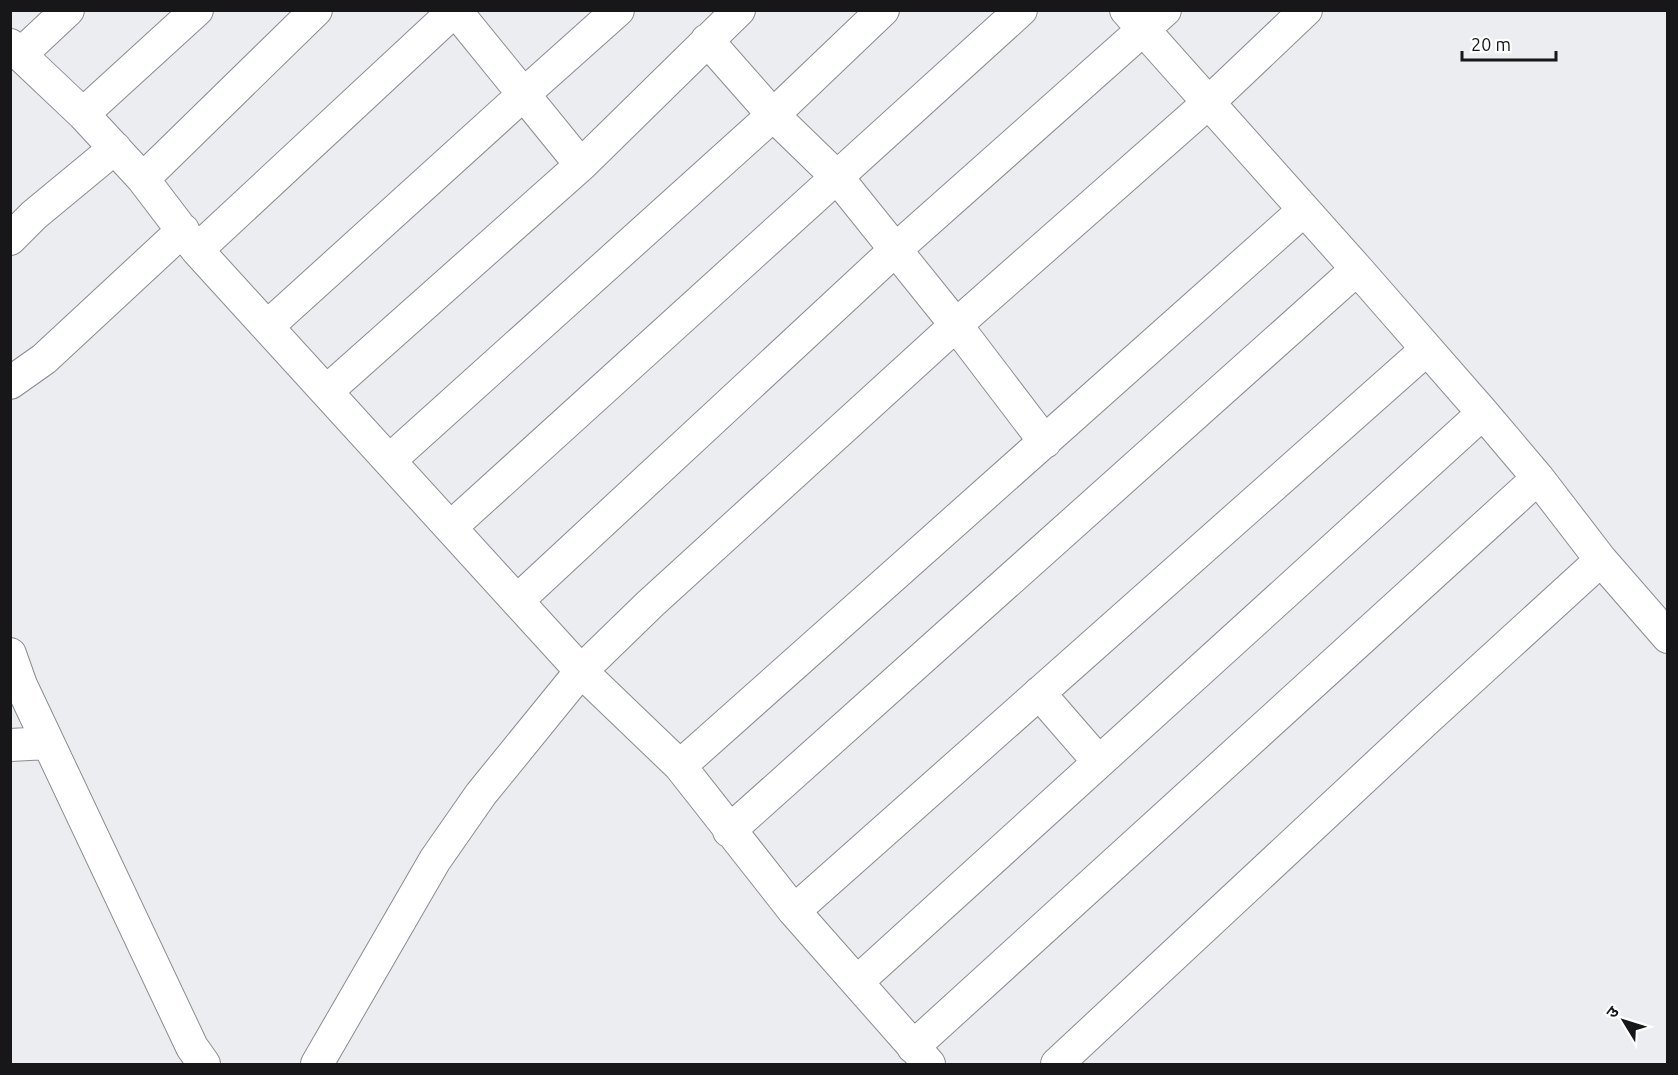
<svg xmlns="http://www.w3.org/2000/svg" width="1678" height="1075" font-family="Ubuntu,'Noto Sans Devanagari',sans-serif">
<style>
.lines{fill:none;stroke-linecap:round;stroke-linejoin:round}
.street-casing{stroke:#8a8c90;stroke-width:34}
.street{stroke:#fff;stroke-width:32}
</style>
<rect width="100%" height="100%" fill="#ebedf1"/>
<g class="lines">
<defs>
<path id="street" d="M455,10l126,155
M1126,10l231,259 126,144 55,65 63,82 67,77
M707,40l66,75 64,62 119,148 89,117
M10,45l73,69 60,65 54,71 384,421 99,95 114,145 135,153
M20,55l48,-45
M83,114l114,-104
M143,179l173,-169
M10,239l24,-24 81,-67
M197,250l258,-240
M268,326l256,-232 94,-84
M10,383l34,-24 139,-129
M327,391l254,-226 158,-155
M390,460l383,-345 110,-105
M451,527l570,-517
M518,600l377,-350 270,-240
M10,654l11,31 171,362 12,17
M1039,693l59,68 -1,2
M10,745l38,-2
M680,766l624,-556
M729,831l628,-562
M794,911l633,-562
M857,982l626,-569
M913,1047l625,-569
M317,1064l118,-204 46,-66 100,-123 69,-67 306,-279 252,-222 98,-93
M1057,1064l370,-345 174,-159"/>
</defs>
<use href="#street" class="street-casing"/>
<use href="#street" class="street"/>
</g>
<rect width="1678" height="1075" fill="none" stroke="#171719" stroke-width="24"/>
<g transform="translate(1624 1021) rotate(308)" stroke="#ffffff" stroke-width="4.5" paint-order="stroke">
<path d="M0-4.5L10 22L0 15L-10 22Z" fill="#171719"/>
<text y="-9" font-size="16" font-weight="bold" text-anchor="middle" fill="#171719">उ</text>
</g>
<path d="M1462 51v9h94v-9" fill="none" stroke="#171719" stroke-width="3"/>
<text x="1471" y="51" font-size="18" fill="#171719" stroke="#ffffff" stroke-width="4.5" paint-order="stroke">20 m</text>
</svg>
